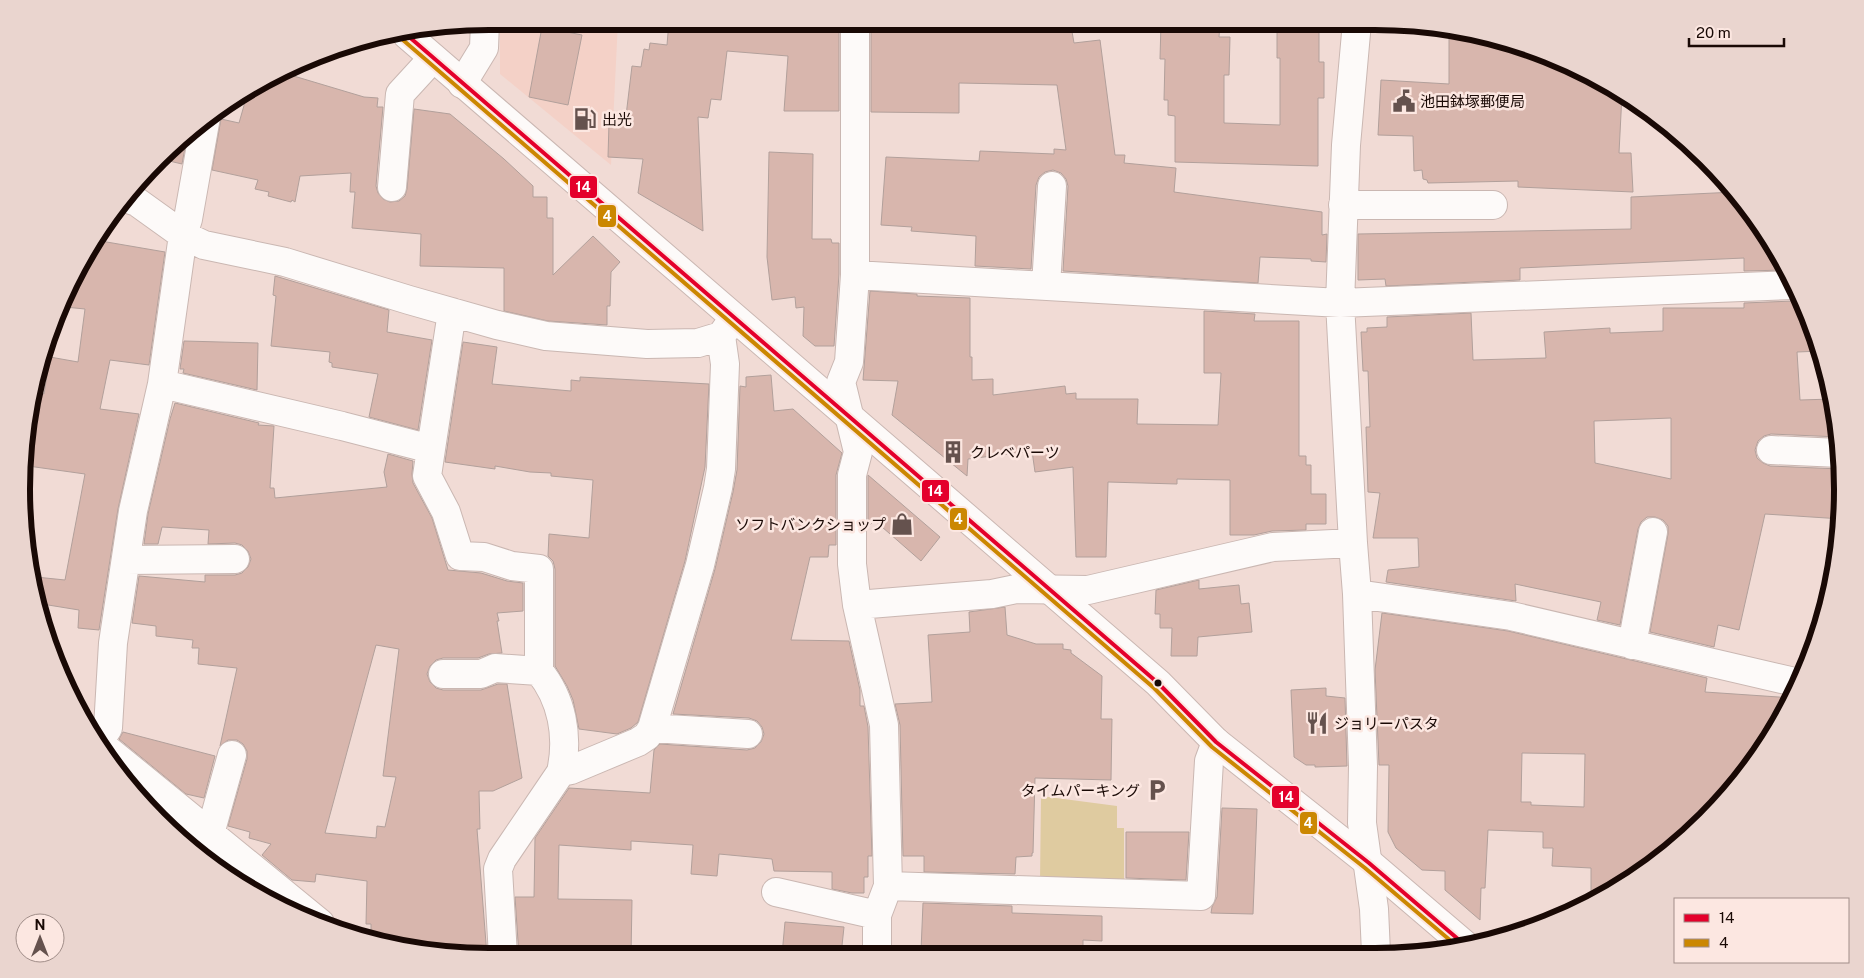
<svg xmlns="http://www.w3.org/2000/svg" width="1864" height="978" font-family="'Public Sans','Noto Sans JP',sans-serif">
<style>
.built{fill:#f4d1c7}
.green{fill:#dfcba0}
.building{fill:#d8b6ad;stroke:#b2a09b;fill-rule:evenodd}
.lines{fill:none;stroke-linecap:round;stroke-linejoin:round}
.street-casing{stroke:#cab7b2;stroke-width:30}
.highway-casing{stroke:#cab7b2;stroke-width:30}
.street{stroke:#fdfaf9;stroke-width:28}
.highway{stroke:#fdfaf9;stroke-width:28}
.bus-1-casing{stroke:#fce7e1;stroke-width:8}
.bus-2-casing{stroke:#fce7e1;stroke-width:8}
.bus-1{stroke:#e4002b;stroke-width:4}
.bus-2{stroke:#cb8701;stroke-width:4}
.bus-dot{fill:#190905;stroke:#fce7e1;stroke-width:2}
.labels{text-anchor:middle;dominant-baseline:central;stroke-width:5;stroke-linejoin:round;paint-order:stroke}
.poi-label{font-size:15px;fill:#190905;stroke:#fce7e1;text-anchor:start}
.rim{fill:none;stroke:#190905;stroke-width:6}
.line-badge{stroke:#fce7e1;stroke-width:2}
.badge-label{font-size:14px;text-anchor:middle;font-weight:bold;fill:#fff}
</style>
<rect width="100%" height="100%" fill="#f1dbd5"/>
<path class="built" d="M500,21h118l-7,144 -111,-91z"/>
<path class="green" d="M1041,796l76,10v22h7v55l-84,-1z"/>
<path class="building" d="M669,21l170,1v89h-55l4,-55 -61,-5 -6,49 -10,-1 -3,19 -10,-1 5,114 -65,-38 5,-34 -35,-2 1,-34 16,1 7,-58 9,1 3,-18 5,1 1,-7 17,2z
M1277,22h42v40h5v36h-6v68l-143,-4v-46l-7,-1v-15h-4l1,-41h-5l1,-36 59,1 -1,13h11l-1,38h-5v48l56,2v-67h-3z
M923,25l138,3 10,-2 3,17 26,-3 15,115h10l-1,8 52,5 -2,24 148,20v23l5,-1 -1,28 -15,-1v-2l-51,-2 -2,26 -195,-12 5,-85 -2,-7 -5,-6 -8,-3 -8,2 -6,5 -3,8 -5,84 -56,-3 1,-30 -65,-5 1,-4 -31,-2 5,-68 93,4 1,-10 74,3v-5l12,1 -9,-65 -98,-2v30l-88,-1v-80h52z
M542,27l40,8 -14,70 -39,-8z
M1449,29l47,8 86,33 40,24 -3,59h12l2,39 -115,-5v-6l-90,2 -1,-3 -4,-1 -1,-9 -8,1 -1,-35 -35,-1 3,-55 68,4z
M287,74l77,23 14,1 -1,9h6l-7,79 2,7 5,6 7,3 9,-1 6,-5 2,-7 7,-80 36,5 54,45 29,27v11h14v21h6v57l40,-39 27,26 -9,10 -1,34h-3v19l-59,-4 -44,-10v-43l-84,-2 1,-32 -69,-6 3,-36h-5l1,-19 -51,3 -5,26 -3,-2 -1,2 -23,-6 1,-4 -14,-3 3,-9 -46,-10 9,-51 18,4 8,-28z
M187,137l-5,27 -17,-4 20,-21z
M769,152l44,2 -1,85h19l1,4h7v31l-5,72h-19l-12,-10 1,-29 -8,1 -1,-11 -23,3 -5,-43z
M1735,192l45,63 7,15 -43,1v-13l-224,10v12l-134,6 -1,-7 -27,1v-46l273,-5v-32z
M95,240l70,12 -16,113 -39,-5 -10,49 39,5 -21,95 -19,121 -21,-2 1,-18 -37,-6 -6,-27 29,3 20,-106 -57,-8 7,-74 9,2 6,-37 28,5 7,-53 -20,-2z
M275,276l114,34 -2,22 45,8 -14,90 -49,-13 9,-43 -46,-7v-4l-3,-1 1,-10 -59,-6 5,-50 -3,-1z
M870,291l47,3v2l53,2v59h2v23l21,-1v16l72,-9 1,8 10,-1v6h62l-1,25 81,1 3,-52h-17v-62l51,3 -1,7h45v135h7v9h5v29h15v30h-20v6l-34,1 -18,4h-24v-55l-53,-1v5l-69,-2 -2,75h-30l-3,-90 -38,5 -3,-21 -64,8 -1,17 -75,-61 6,-34 -35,-1z
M1800,299l18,40 3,12 -24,1 3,48 32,-1 7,29v9l-68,-3 -7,2 -6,5 -3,9 2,8 6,5 7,3 70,3 2,50 -77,-5 -26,116 -21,-5 -4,22 -64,-15 18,-98v-8l-5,-6 -8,-3h-8l-6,5 -3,7 -18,96 -23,-5 4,-18 -86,-18 1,17 -130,-19 2,-12 31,-3 -1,-29h-45l7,-45 -12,-1 -2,-65h4l-2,-56h-5l-2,-39h6v-4l20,-1v-10l84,-4 2,47 73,-2 -2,-26 66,-4v5l53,-2v-23h81v-5l50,-2zM1671,418v61l-76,-16 -1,-42z
M184,341l74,2 -1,47 -74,-17 1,-4h-4z
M463,342l34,5 -5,37 79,7v-11l9,1v-4l129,7 -4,83 -20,94 -47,161 -7,6 -14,6 -38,-5 -6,-29 -6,-14 -12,-20v-97l-2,-8 -5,-5 1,-22 40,4 4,-58 -42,-4v-3l-21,-1 -35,-6v3l-50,-7z
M771,375l3,36 19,-2 49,44 -6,22v70h-7l-1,12h-18l-19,83 58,1 11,49v16h4l4,21 4,129h-4v21h-4v16h-12l-20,-4v-17l-58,-1 -2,-12 -53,-5 -2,22 -26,-2 2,-29 -62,-4v9l-72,-5 -1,54 74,1 -1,55 -112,1 -4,-59h19l1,-59 34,-50 81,5 4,-43 6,-6 87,6 8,-2 6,-6 3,-8 -2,-7 -5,-6 -8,-3 -76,-4 42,-145 18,-77 4,-22 3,-84 6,1v-10z
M175,403l84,20 -1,2 16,1 -4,62h4l1,10 112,-11 -3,-15 4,-18 25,7 -1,13 1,9 19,35 16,52 33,3 26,8 16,2v28l-26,2 2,8h-2l5,32 -13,1 -11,4h-35l-7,2 -6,6 -3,8 3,8 6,6 7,2h38l17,-6h9l15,94 -29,13h-14l1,38h-3l10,127h-28l-52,-9v-8l-30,-1v-5h-6v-9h-5l1,-43 -51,-7 -1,8 -23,-2 -30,-25 9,-11 -22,-6 1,-6 -22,-6 19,-67v-8l-4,-7 -6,-4h-9l-8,6 17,-78 -39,-4 1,-16h-7l1,-8 -37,-4v-10l-24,-3 7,-47 66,6v-7h30l7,-2 6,-6 3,-8 -3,-8 -6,-6 -7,-2 -27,1 1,-14 -47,-3 -4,17h-14l4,-30 22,-95zM376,645l23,4 -16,127 13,1 -11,50 -8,-1 -1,12 -51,-5z
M868,475l72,62 -19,24 -47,-41 -4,5 -2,-2z
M1199,580v9l40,-4 2,19 8,-1 3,29 -54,5 -1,19h-26l1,-28h-12v-14h-5l1,-24z
M1005,607l2,28 29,9h27v5l8,1v3l31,23 -1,43h11l-1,61 -76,-2 -2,75h-1v3l-16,1 -1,17 -91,-2v-16h-21l-3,-131 -5,-21 37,-2 -4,-67 42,-3 -1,-20z
M1382,613l126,18 199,47 -2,14 88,6 -66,99 -67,63 -69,40v-32l-39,-2 1,-18h-10v-16l-55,-2 -3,58h-4l-1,32 -35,-30v-19l-23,-1 -26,-22 -8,-16 1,-67h-10l-4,-95zM1522,753l63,1 -1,53 -53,-2v-3h-10z
M1326,688v8l19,2 2,68 -32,1v-2h-9l-12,-8 -3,-67z
M123,732l92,24 -11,42 -18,-4 -67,-55z
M1222,808l35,1 -4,105 -42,-1 1,-6 5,-10z
M1126,832h63l-3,48 -60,-2z
M923,903l89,3v7l90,3v25l-19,-1v14h-75l-87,-3z
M785,922l59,5 -3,28h-59z"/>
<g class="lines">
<defs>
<path id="street" d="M855,22v253l-6,87 -8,20 17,70 -6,23v89l5,41 27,120 4,161 -11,29v39
M1357,22l-11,123 -6,158 13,240 4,51 6,172 -1,57 12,86 2,44
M462,84l22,-36 1,-26
M392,187l8,-93 33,-36
M128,199l9,3 46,33 21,10 81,17 124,38 88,25 49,11 101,8 51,-1 23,-7
M1343,205h150
M855,275l485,28 453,-18
M1046,286l6,-100
M162,384l180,42 89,23 21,-137
M431,449l-4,27 19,36 14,44 24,1 28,9 27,3v102
M1771,450l69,3
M126,560l109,-1
M1357,594l154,22 288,67
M857,605l135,-11 24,-5 72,1 185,-43 80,-4
M1632,645l21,-113
M443,674h38l14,-6 44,3c23,28 30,65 22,101
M652,728l96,6
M101,739l7,-11 5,-85 20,-132 29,-127 21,-149 5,-16 18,-102
M108,750l212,173
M210,834l22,-79
M888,886l313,10 8,-135 7,-19
M776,892l101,23
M503,956l-5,-87 4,-10 59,-87 10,-2 67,-28 9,-6 5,-8 48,-163 18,-77 3,-19 4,-105 -4,-28 13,-18"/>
<path id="highway" d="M407,35l751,648 58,59 153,121 96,82"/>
</defs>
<use href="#street" class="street-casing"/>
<use href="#highway" class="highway-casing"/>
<use href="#street" class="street"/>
<use href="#highway" class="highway"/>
<defs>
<path id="bus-1" d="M407,35l751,648 58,59 153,121 96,82"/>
<path id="bus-2" d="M403,40l751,648 58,59 153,121 93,79"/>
</defs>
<use href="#bus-1" class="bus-1-casing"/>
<use href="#bus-2" class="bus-2-casing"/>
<use href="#bus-1" class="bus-1"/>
<use href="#bus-2" class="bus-2"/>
</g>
<defs>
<symbol id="civic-bare" viewBox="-9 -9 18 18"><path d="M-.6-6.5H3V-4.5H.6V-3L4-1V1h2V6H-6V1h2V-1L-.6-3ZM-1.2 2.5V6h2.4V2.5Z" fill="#65524e" stroke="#fce7e1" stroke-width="2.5" paint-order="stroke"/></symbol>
<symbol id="fuel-bare" viewBox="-9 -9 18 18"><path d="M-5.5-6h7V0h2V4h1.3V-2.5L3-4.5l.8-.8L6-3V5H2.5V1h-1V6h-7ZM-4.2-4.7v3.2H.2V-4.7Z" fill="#65524e" stroke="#fce7e1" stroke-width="2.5" paint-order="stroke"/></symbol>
<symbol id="building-bare" viewBox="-9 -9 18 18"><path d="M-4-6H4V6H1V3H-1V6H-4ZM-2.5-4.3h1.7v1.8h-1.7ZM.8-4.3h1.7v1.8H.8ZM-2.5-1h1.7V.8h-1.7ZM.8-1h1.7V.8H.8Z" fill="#65524e" stroke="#fce7e1" stroke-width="2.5" paint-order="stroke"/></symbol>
<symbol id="shop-bare" viewBox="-9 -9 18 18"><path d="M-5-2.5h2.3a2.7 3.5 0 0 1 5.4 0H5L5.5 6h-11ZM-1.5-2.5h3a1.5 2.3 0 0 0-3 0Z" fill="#65524e" stroke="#fce7e1" stroke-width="2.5" paint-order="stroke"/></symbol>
<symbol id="restaurant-bare" viewBox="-9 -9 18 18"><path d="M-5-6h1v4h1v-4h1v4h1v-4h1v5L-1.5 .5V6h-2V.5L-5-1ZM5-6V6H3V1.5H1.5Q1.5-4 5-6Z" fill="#65524e" stroke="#fce7e1" stroke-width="2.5" paint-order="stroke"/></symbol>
<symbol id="parking-bare" viewBox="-9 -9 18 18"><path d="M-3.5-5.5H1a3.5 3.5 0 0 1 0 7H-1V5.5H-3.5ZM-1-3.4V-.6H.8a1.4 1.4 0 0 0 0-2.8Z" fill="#65524e" stroke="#fce7e1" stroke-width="2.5" paint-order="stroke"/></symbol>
</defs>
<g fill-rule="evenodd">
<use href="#civic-bare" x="1388" y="85" width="32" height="32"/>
<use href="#fuel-bare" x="569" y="103" width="32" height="32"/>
<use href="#building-bare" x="937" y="436" width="32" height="32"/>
<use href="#shop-bare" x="886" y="508" width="32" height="32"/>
<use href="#restaurant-bare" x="1301" y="707" width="32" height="32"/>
<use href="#parking-bare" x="1141" y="774" width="32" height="32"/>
</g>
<circle class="bus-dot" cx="1158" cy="683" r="4.5"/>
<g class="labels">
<g class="poi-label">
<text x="1420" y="101">池田鉢塚郵便局</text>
<text x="602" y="119">出光</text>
<text x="970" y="452">クレベパーツ</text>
<text x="886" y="524" text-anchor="end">ソフトバンクショップ</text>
<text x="1334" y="723">ジョリーパスタ</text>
<text x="1140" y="790" text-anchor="end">タイムパーキング</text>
</g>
</g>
<path d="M0 0H1864V978H0ZM489 30H1375A459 459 0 0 1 1834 489V489A459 459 0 0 1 1375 948H489A459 459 0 0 1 30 489V489A459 459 0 0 1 489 30Z" fill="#ead5cf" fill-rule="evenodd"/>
<path class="rim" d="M489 30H1375A459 459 0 0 1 1834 489V489A459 459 0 0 1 1375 948H489A459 459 0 0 1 30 489V489A459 459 0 0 1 489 30Z"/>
<g class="line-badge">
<rect x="569" y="175" width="29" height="24" rx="5" fill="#e4002b"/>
<rect x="597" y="204" width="20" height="24" rx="5" fill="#cb8701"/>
<rect x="921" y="479" width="29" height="24" rx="5" fill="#e4002b"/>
<rect x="949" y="507" width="19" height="24" rx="5" fill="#cb8701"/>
<rect x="1271" y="785" width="29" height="24" rx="5" fill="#e4002b"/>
<rect x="1299" y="811" width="19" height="24" rx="5" fill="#cb8701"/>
</g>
<g class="badge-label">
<text x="583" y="192">14</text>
<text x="607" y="221">4</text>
<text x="935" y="496">14</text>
<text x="958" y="524">4</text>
<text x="1286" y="802">14</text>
<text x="1308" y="828">4</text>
</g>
<rect x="1674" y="898" width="175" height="65" fill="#fce7e1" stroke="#a18e89"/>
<rect x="1684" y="914" width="25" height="8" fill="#e4002b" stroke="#a18e89"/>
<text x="1719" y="923" font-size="15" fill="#190905">14</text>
<rect x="1684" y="939" width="25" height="8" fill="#cb8701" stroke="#a18e89"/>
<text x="1719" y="948" font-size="15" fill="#190905">4</text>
<g transform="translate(40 938)"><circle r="24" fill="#fce7e1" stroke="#a18e89"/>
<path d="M0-4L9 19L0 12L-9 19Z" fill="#65524e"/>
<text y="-8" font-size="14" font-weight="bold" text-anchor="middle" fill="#190905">N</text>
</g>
<path d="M1689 38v8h95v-8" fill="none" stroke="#190905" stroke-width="2.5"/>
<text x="1696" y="38" font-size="15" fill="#190905" stroke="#fce7e1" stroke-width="4" paint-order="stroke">20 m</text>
</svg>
